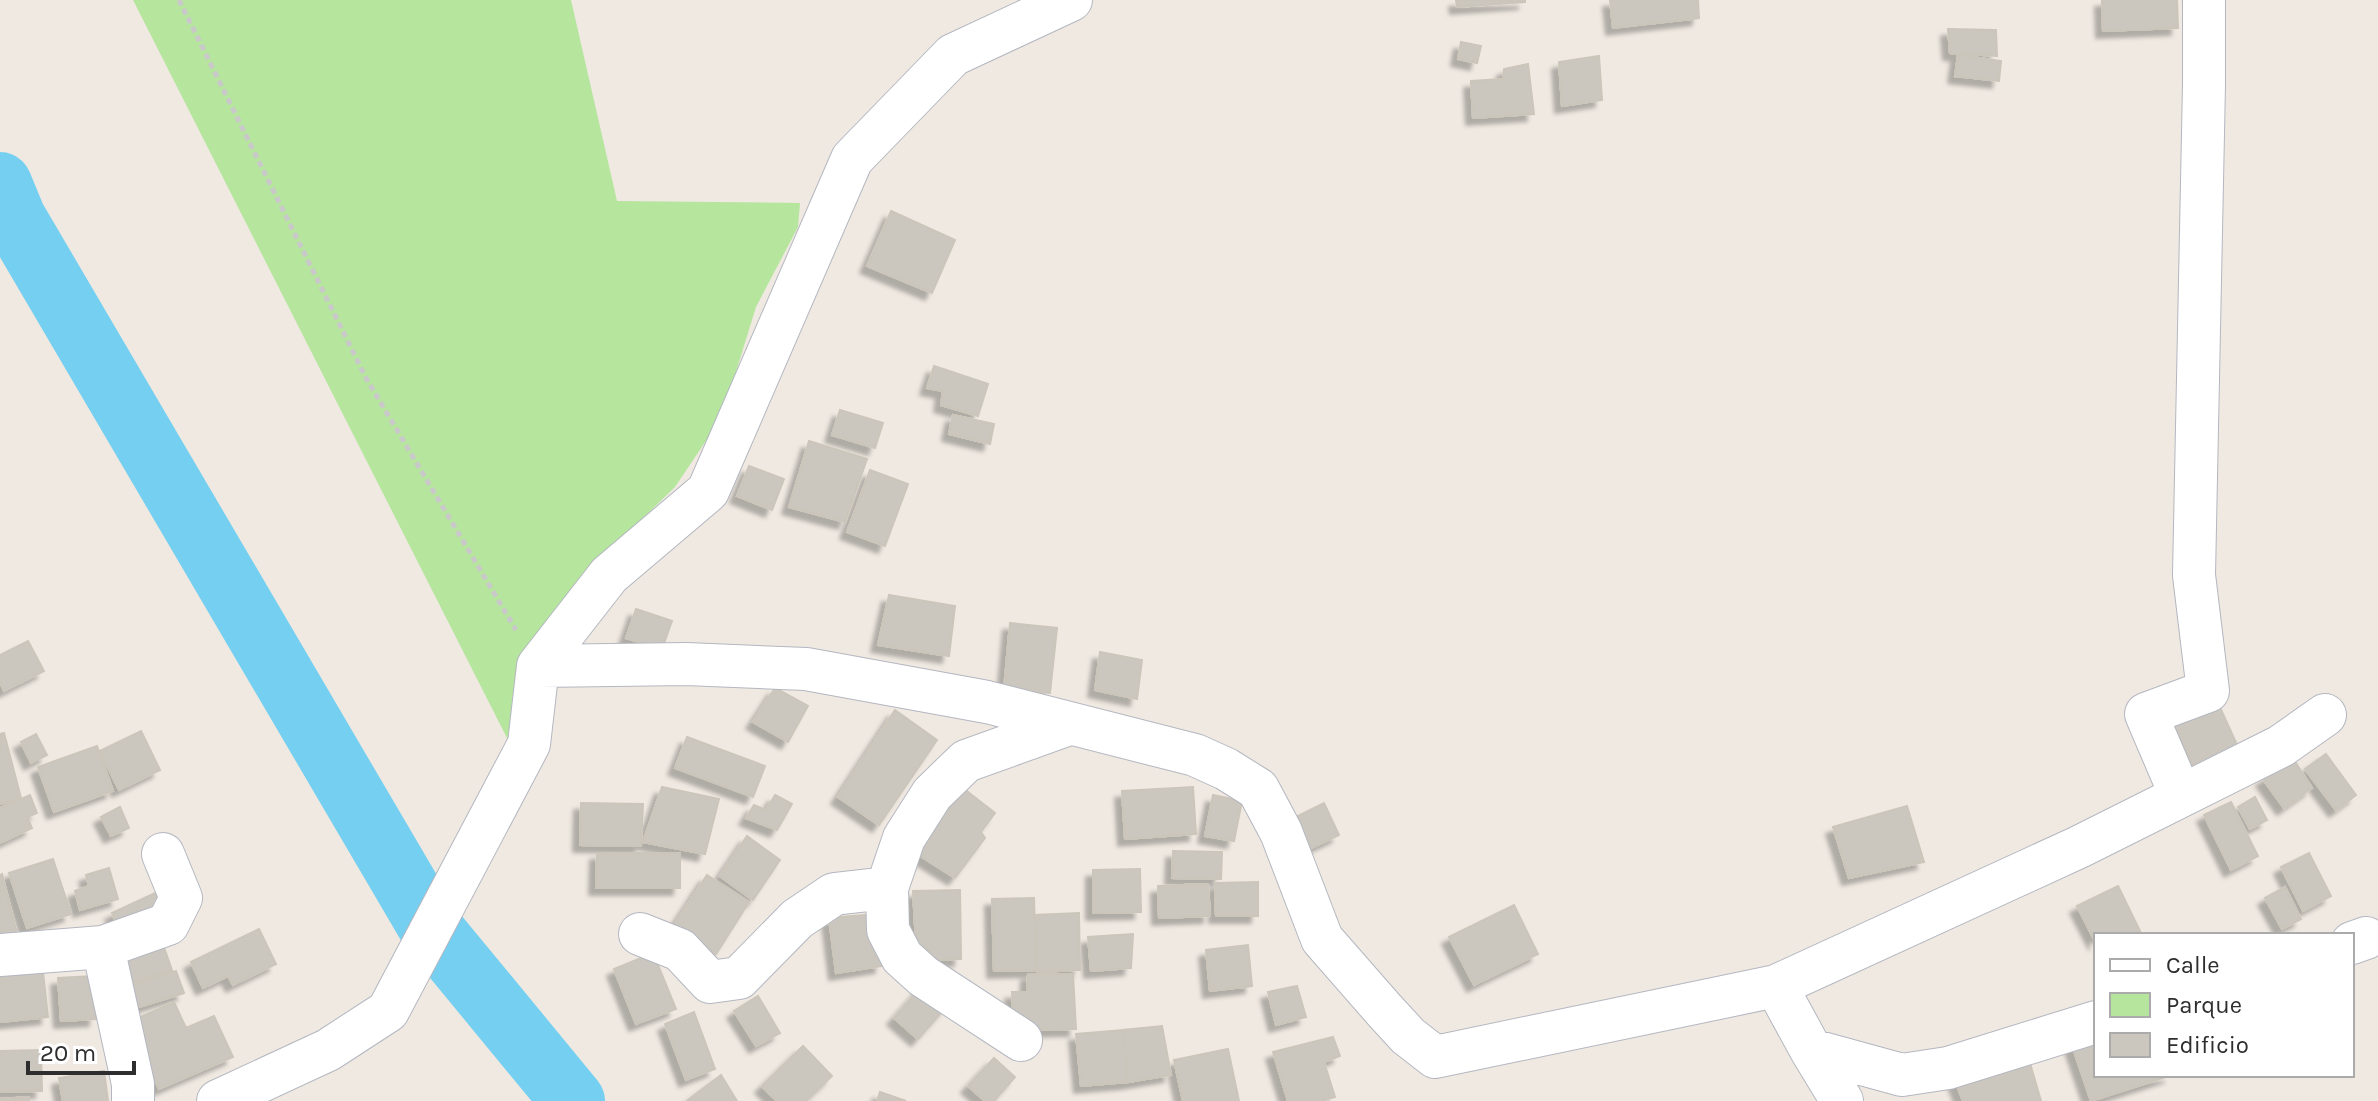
<svg xmlns="http://www.w3.org/2000/svg" width="2378" height="1101" font-family="Karla,sans-serif">
<style>
.green{fill:#b6e59e}
.lines{fill:none;stroke-linecap:round;stroke-linejoin:round}
.river{stroke:#75cff0;stroke-width:64}
.building{fill:#cbc7bf;stroke:#cbc5ba;stroke-width:2;filter:url(#shadow)}
.minor-casing{stroke:#b4b7c1;stroke-width:44}
.path{stroke:#c9c9c9;stroke-width:5;stroke-dasharray:6 4;stroke-linecap:butt}
.minor{stroke:#fff;stroke-width:42}
</style>
<defs>
<filter id="shadow"><feDropShadow dx="-7" dy="7" stdDeviation="2" flood-color="#0004"/></filter>
</defs>
<rect width="100%" height="100%" fill="#efe9e1"/>
<path class="green" d="M133,0h438l46,201 183,2 -2,24 -42,80 -34,110 -47,70 -34,33 -125,158 -8,62z"/>
<g class="lines">
<path class="river" d="M0,184l14,34 418,712 141,171"/>
</g>
<path class="building" d="M1456,0h69v2l-68,5z
M1610,0h88l1,18 -86,10z
M2102,0h75l1,28 -75,3z
M1948,29l48,1 1,26 -47,-3z
M1461,42l20,4 -4,17 -19,-4z
M1958,55l43,6 -2,20 -44,-5z
M1599,56l3,44 -40,6 -3,-44z
M1528,64l6,50 -61,4 -2,-37 32,-2 1,-10z
M891,211l64,29 -23,53 -65,-27z
M934,366l54,18 -10,32 -37,-11 2,-14 -16,-3z
M840,410l43,13 -8,25 -43,-13z
M953,415l41,9 -4,20 -41,-10z
M809,441l58,18 -22,63 -56,-15z
M749,466l35,13 -12,31 -35,-14z
M870,470l38,14 -23,62 -38,-14z
M889,595l66,11 -6,50 -71,-11z
M636,609l36,12 -10,28 -36,-11z
M1010,623l47,5 -7,65 -46,-4z
M28,641l16,30 -40,20 -4,-9v-27z
M1100,652l42,8 -5,39 -42,-9z
M775,688l33,18 -20,36 -35,-20z
M2218,703l20,44 -44,20 -21,-43z
M895,710l42,30 -58,85 -41,-28z
M141,731l19,39 -41,20 -19,-39z
M4,733l17,65 -21,6v-70z
M36,734l11,21 -16,8 -10,-21z
M687,737l78,29 -12,31 -78,-29z
M97,746l16,45 -59,21 -16,-45z
M2326,754l30,41 -20,15 -31,-41z
M2294,760l18,28 -28,20 -21,-29z
M959,785l36,28 -14,19 4,6 -30,40 -44,-28z
M662,787l57,12 -14,55 -62,-12z
M1193,787l3,47 -71,5 -3,-48z
M30,795l7,18 -10,4 5,11 -32,15v-35z
M775,795l17,9 -15,26 -31,-12 8,-13 12,5z
M1213,795l29,6 -8,40 -29,-5z
M2255,797l12,23 -17,9 -12,-22z
M2231,802l27,54 -27,14 -27,-55z
M581,803l62,1 -2,42 -61,-1z
M1324,803l15,32 -34,16 -15,-31z
M1907,806l17,56 -75,16 -16,-51z
M120,807l9,21 -18,8 -10,-19z
M747,836l33,24 -27,40 -33,-24z
M1173,851l49,1 -1,27 -49,-1z
M597,853h83v35h-84z
M2309,853l22,43 -28,15 -22,-44z
M53,859l18,55 -44,14 -18,-55z
M109,868l9,31 -38,11 -5,-19 14,-5 -3,-11z
M1140,869l1,43 -48,1v-43z
M2,874l16,64 -18,5v-68z
M707,875l42,27 -33,52 -43,-27z
M1258,882v34h-42l-1,-33z
M1208,884l2,32 -51,2 -1,-32z
M2118,886l22,45 -9,4h-35v8l-19,-37z
M2285,887l16,32 -19,10 -17,-31z
M960,890l1,69 -44,2 -4,-70z
M155,893l10,22 -44,19 -9,-21z
M1034,898l2,72 -42,1 -2,-72z
M1514,905l24,49 -64,31 -25,-48z
M1079,913l1,57 -43,2 -2,-57z
M877,914l5,52 -46,7 -7,-55z
M259,929l17,35 -43,21 -5,-9 -25,12 -12,-26z
M1133,934l-2,34 -40,3 -3,-34z
M161,939l11,31 -42,14 -11,-30z
M1248,945l4,41 -42,5 -4,-41z
M653,953l23,56 -40,15 -22,-55z
M42,963l6,54 -48,5v-54z
M176,971l8,22 -58,18 -7,-22z
M1028,974h45l3,55 -62,1 -2,-38h15z
M94,976l2,43 -35,2 -3,-43z
M923,985l24,21 -29,33 -24,-21z
M1297,986l9,31 -30,8 -8,-33z
M758,996l22,37 -24,13 -22,-35z
M174,1002l12,26 28,-12 19,41 -74,32 -30,-67z
M694,1012l21,57 -29,11 -21,-56z
M1162,1026l9,49 -43,7 -5,-52z
M1123,1030l5,52 -47,4 -5,-52z
M2096,1030v45h76l-81,26 -21,-62z
M1333,1037l7,19 -16,6 11,35 -15,4h-32l-15,-49z
M803,1046l29,30 -26,25h-29l-15,-15z
M1228,1049l11,52h-56l-9,-41z
M41,1050l1,41 -42,1v-41z
M2027,1053l14,48h-78l-10,-26z
M994,1058l21,19 -21,24h-9l-17,-15z
M104,1071l4,30h-45l-4,-23z
M721,1075l16,26h-49v-1z
M880,1092l26,9h-29z
M29,1097v4h-29v-2z"/>
<g class="lines">
<defs>
<path id="minor" d="M538,666l148,-2 120,5 181,33 208,53 31,14 32,20 23,43 41,107 63,72 23,25 27,21 341,-71 303,-139 202,-101 44,-31
M2181,796l-35,-82 62,-23 -14,-116 10,-491v-84
M640,934l40,16 30,32 29,-4 58,-59 37,-25 53,-6
M2352,943l14,-5
M103,947l30,137v17
M0,955l103,-8 65,-23 13,-26 -18,-44
M1776,986l35,64 31,51
M1021,1040l-98,-64 -21,-19 -14,-27 -1,-42 17,-50 28,-44 34,-33 103,-37
M1811,1050l91,25 46,-7 148,-46
M218,1101l110,-51 60,-39 141,-267 9,-78 71,-91 99,-84 144,-332 101,-104 118,-55"/>
</defs>
<use href="#minor" class="minor-casing"/>
<path class="path" d="M179,0l187,378 150,252"/>
<use href="#minor" class="minor"/>
</g>
<rect x="2094" y="933" width="260" height="144" fill="#ffffff" stroke="#ababab" stroke-width="2"/>
<rect x="2110" y="959" width="40" height="12" fill="#ffffff" stroke="#ababab" stroke-width="2"/>
<text x="2166" y="973" font-size="24" fill="#2e2e2e">Calle</text>
<rect x="2110" y="993" width="40" height="24" fill="#b6e59e" stroke="#ababab" stroke-width="2"/>
<text x="2166" y="1013" font-size="24" fill="#2e2e2e">Parque</text>
<rect x="2110" y="1033" width="40" height="24" fill="#cbc7bf" stroke="#ababab" stroke-width="2"/>
<text x="2166" y="1053" font-size="24" fill="#2e2e2e">Edificio</text>
<path d="M28 1061v12h106v-12" fill="none" stroke="#2e2e2e" stroke-width="4"/>
<text x="40" y="1061" font-size="24" fill="#2e2e2e" stroke="#ffffff" stroke-width="6" paint-order="stroke">20 m</text>
</svg>
